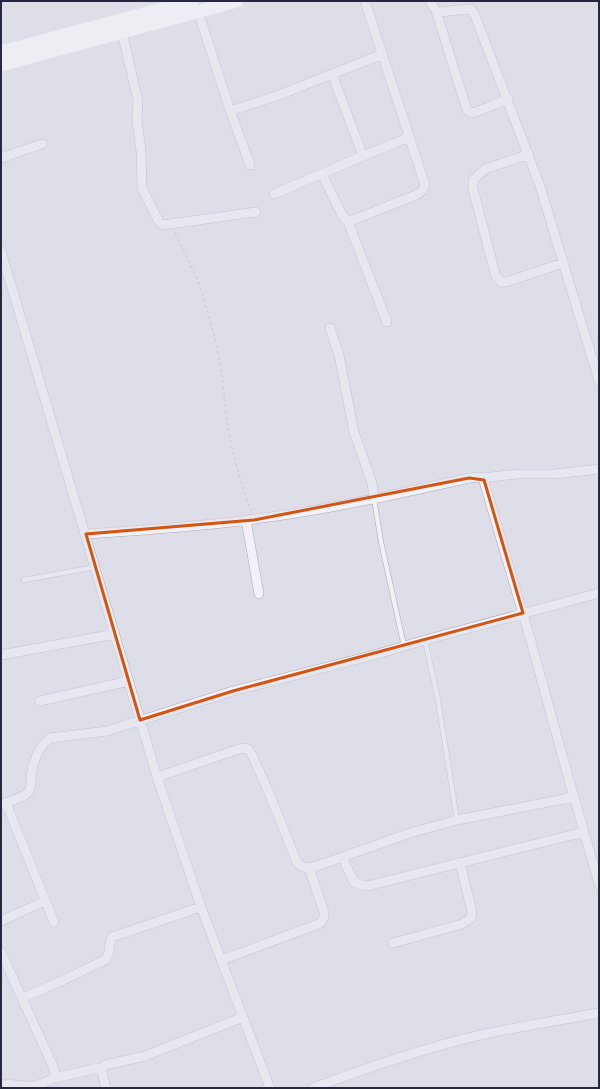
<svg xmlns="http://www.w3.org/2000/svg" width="600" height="1089" font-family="Cabin,sans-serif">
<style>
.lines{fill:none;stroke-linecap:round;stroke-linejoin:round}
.lane-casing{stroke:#a7a7b6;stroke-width:5.5}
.street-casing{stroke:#a7a7b6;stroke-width:10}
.path{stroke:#bcbcc7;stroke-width:1.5;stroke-dasharray:3 3;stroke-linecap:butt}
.lane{stroke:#f1f1f7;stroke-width:4.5}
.street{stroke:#f1f1f7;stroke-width:9}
.secondary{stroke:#fff;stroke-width:13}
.marked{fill:none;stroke:#d55411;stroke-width:3;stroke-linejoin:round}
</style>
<rect width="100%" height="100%" fill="#dedee9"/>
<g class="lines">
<defs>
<path id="lane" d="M374,498l7,44 23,104
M24,580l71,-13
M425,640l13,60 19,120"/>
<path id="street" d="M430,1l6,10 3,1 31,-3 4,4 66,173 59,195
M198,11l33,102 19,52
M436,11l31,99 4,3 5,-1 32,-13
M122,32l16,69 -1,20 4,30 1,37 17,34 4,3 93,-13
M332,74l31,82
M231,113l2,-3 46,-15 104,-41
M529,154l-44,15 -12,11v9l23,88 6,5h4l57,-19
M1,158l41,-14
M322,174l20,41 6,7 68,-27c5,-3 10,-6 8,-13l-59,-181
M274,194l89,-38 47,-19
M348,222l39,100
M1,251l156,526 44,130 69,181
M330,328l9,27 15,77 18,51 2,15
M483,478l34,-4h38l44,-5
M246,520l13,74
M86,534c56,-4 113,-7 169,-15 72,-9 143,-25 214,-41l9,-1 5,1 47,160 36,131 33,115
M1,655l114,-21
M40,701l89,-20
M157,777l85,-29 6,1 4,6 15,33 29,72c5,10 12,8 21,6l93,-33 47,-13 117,-23
M6,803l48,119
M1,805c8,-4 23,-7 28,-14 3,-4 2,-10 2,-15 2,-14 7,-29 19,-38l57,-7 126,-40 141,-36 51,-15 174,-47
M342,857l12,25 7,3 6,1 217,-54
M1,921l44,-20
M393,943l69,-19 9,-6 1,-6 -12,-50
M1,952l51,112 4,11c-3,6 -22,12 -29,11 -9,0 -17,-3 -26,-1
M222,960l99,-37 3,-6v-5l-15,-44
M22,998l37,-16 46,-22c7,-7 3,-16 7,-23l89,-30
M100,1070l5,-5 40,-9 98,-39
M55,1078l43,-10 4,4 4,16
M313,1088c56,-21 113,-41 172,-54 37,-8 76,-14 114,-21"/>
</defs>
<use href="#lane" class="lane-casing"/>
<use href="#street" class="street-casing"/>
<path class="path" d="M175,233l24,50 17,59 6,31 4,44 6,31 9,33 10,30"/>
<use href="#lane" class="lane"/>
<use href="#street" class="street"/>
<path class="secondary" d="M1,52l191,-51
M1,65l236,-64"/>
</g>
<path d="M0 0H600V1089H0ZM469,478l15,2 39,133 -290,78 -93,29 -54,-186 168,-14z" fill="#dedee9" fill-opacity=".55" fill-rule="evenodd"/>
<path class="marked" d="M469,478l15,2 39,133 -290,78 -93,29 -54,-186 168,-14z"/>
<rect width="600" height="1089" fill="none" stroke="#262740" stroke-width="4"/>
</svg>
